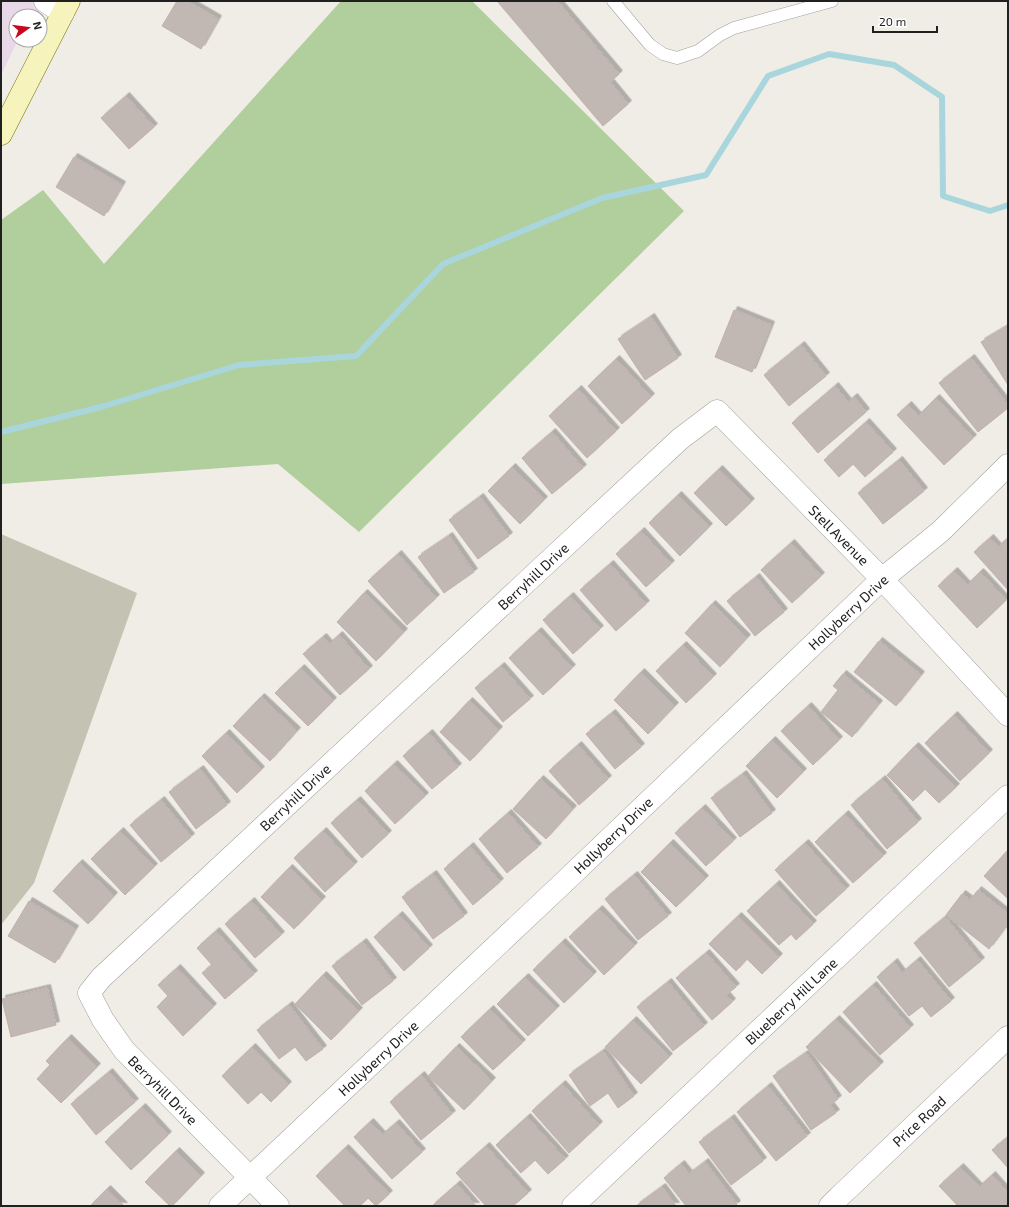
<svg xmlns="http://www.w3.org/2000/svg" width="1009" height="1207" font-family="'Exo 2',sans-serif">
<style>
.industrial{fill:#e9d9e8}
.construction{fill:#c4c2b2}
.forest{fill:#b1ce9d}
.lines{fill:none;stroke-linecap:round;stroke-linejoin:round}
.stream{stroke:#a9d6dc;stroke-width:6}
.building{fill:#c1b7b3;stroke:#c1b1a9;filter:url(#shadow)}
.service-casing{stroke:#a1a1a1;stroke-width:13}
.minor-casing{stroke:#a1a1a1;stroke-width:23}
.secondary-casing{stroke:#747309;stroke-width:23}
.service{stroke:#fff;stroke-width:12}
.minor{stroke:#fff;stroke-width:22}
.secondary{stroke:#f7f3bd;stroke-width:22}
.labels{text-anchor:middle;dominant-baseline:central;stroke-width:4;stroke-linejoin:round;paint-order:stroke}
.street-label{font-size:14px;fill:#202020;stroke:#fff}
</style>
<defs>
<filter id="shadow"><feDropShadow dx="3.5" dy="-3.5" stdDeviation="0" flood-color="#0004"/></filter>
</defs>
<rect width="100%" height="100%" fill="#f0ece6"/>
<path class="industrial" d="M1,1h46l-11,15h-20v24h2l-17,35z"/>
<path class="construction" d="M1,534l136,59 -103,290 -33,42z"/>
<path class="forest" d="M341,1h131l212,210 -325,321 -81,-68 -277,20v-264l42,-30 61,74z"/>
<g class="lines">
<path class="stream" d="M1,432l100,-25 138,-42 117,-9 87,-92 159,-66 104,-23 62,-99 61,-22 65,11 48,32 1,99 47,15 18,-6"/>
</g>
<path class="building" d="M177,1h10l31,18 -17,30 -39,-23z
M497,1h60l62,73 -9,8 18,22 -25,22z
M126,96l28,31 -25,22 -28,-31z
M74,157l48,28 -18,31 -48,-29z
M734,310l37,15 -19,47 -37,-15z
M651,317l27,41 -33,22 -27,-41z
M1008,326v59l-27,-43z
M801,345l25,31 -37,30 -25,-31z
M971,358l37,47v3l-30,24 -39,-49z
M616,359l35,38 -29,27 -34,-38z
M835,386l13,16 6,-5 12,15 -48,41 -26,-30z
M578,389l38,42 -29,27 -38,-42z
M936,398l37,40 -29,27 -47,-50 11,-10 10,11z
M866,422l27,30 -28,25 -12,-13 -14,13 -15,-17z
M552,432l31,36 -31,26 -30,-36z
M899,460l25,31 -41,33 -25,-31z
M512,467l32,33 -24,24 -32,-33z
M719,469l32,33 -25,24 -32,-33z
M678,495l31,32 -29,29 -31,-33z
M480,497l29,39 -31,23 -29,-39z
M641,531l30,33 -25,23 -30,-33z
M449,536l25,36 -30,21 -26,-36z
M990,538l8,9 10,-9v52l-34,-38z
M791,543l30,33 -29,27 -31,-33z
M398,554l38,44 -29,27 -39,-44z
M610,564l36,40 -30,27 -36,-41z
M954,571l13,14 13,-13 26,28 -29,28 -39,-42z
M756,577l28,35 -29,24 -28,-35z
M364,593l40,39 -28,29 -39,-39z
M570,596l30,33 -27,25 -30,-34z
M712,604l35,34 -27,29 -35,-34z
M538,631l34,37 -29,27 -34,-37z
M339,635l30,34 -29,26 -37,-41 20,-17 6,7z
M879,641l42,34 -25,31 -42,-34z
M683,645l30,32 -27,26 -30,-32z
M501,666l29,33 -27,23 -28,-34z
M301,668l32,33 -25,25 -33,-33z
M641,672l34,34 -27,28 -34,-34z
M843,674l36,30 -27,33 -31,-25 17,-22 -5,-4z
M261,697l36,34 -27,30 -37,-35z
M469,701l30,29 -29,31 -30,-29z
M808,706l31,34 -26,25 -32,-34z
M612,713l29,34 -26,22 -29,-35z
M954,715l35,38 -29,28 -35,-38z
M226,733l35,37 -24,23 -35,-37z
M429,733l29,34 -26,22 -29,-33z
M772,740l31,32 -26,26 -31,-32z
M578,745l30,34 -29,26 -30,-34z
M915,746l41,41 -17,16 -14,-14 -12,12 -26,-26z
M394,764l31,32 -30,28 -30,-33z
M200,769l27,36 -31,24 -27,-37z
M743,774l29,39 -32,24 -29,-39z
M540,779l33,30 -27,30 -33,-30z
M882,779l36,43 -31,27 -36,-44z
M161,800l30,37 -30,25 -31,-37z
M357,800l31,34 -26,24 -31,-35z
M702,808l31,33 -27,25 -31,-33z
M508,813l30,34 -31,26 -28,-34z
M845,814l38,42 -30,27 -38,-41z
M120,831l34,36 -29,28 -34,-36z
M323,831l31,34 -29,27 -31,-34z
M670,843l35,36 -29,28 -35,-35z
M805,843l41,46 -30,27 -41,-46z
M470,846l30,36 -27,23 -29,-36z
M1008,850v49l-24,-23z
M79,863l35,33 -26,28 -35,-33z
M289,868l33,32 -28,29 -33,-32z
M433,874l31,42 -31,23 -31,-42z
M634,875l34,41 -30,24 -33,-41z
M776,884l37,40 -17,16 -5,-6 -12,11 -32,-34z
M978,890l30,24v10l-19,25 -43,-34 16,-21 8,6z
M29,901l46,28 -20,34 -47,-27z
M251,901l30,34 -26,23 -30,-34z
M599,909l35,37 -30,29 -35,-38z
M399,915l30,33 -25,23 -30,-34z
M738,916l41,41 -17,17 -15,-15 -11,12 -27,-27z
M945,917l36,44 -32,26 -35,-44z
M216,931l38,43 -29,25 -23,-26 10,-8 -15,-17z
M363,942l30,39 -31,24 -30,-39z
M562,942l31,33 -29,28 -31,-33z
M706,953l30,34 -10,8 6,7 -20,18 -36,-42z
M917,960l34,41 -20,16 -9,-11 -13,10 -32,-39 17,-15 8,11z
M177,968l36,39 -30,29 -26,-29 11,-11 -10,-11z
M323,975l36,36 -28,29 -36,-36z
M525,977l31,32 -28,27 -31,-32z
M668,982l36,44 -31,25 -36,-44z
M873,985l37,43 -30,27 -37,-43z
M47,988l9,37 -45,12 -9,-38z
M289,1005l34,44 -17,12 -11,-14 -16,12 -22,-29z
M490,1009l32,34 -29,27 -32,-33z
M836,1019l44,46 -30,28 -44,-46z
M633,1020l36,37 -28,27 -36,-37z
M68,1038l29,29 -36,36 -24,-24 13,-14 -4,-4z
M252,1047l36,38 -17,17 -10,-10 -13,12 -26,-28z
M456,1047l36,34 -28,29 -36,-34z
M603,1051l31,45 -16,12 -10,-15 -18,13 -21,-31z
M806,1053l32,46 -8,6 6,8 -25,17 -38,-54z
M109,1072l26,30 -39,33 -25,-31z
M421,1075l31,39 -31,26 -31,-38z
M562,1084l37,41 -30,28 -37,-42z
M768,1086l39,50 -31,25 -39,-49z
M142,1107l26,28 -37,35 -26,-28z
M527,1117l38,42 -17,15 -13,-14 -14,13 -25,-28z
M731,1118l32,43 -32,24 -32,-43z
M370,1122l12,13 14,-12 26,29 -30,27 -38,-42z
M1008,1137v31l-16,-18z
M486,1146l42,47 -15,13h-27l-30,-33z
M345,1148l44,46 -13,12 -8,-8 -8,8h-15l-29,-30z
M176,1151l25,25 -29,30h-2l-25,-24z
M705,1162l32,42 -2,2h-49l-22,-28 17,-14 8,10z
M960,1167l19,20 13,-12 16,18v12l-2,1h-48l-19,-20z
M457,1184l19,22h-44z
M662,1187l14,19h-40z
M107,1189l17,17h-34z"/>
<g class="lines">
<defs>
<path id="service" d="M613,1l37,44 13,9 14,4 21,-7 22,-16 14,-7 98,-27"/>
<path id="minor" d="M45,1l18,12
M220,1206l340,-320 322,-307 59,-48 67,-66
M278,1206l-154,-156 -21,-30 -14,-27 12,-15 579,-539 37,-28 165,168 126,136
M573,1206l435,-410
M830,1206l9,-9 169,-160"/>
<path id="secondary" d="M1,134l68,-133"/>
</defs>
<use href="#service" class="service-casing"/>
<use href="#minor" class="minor-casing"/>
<use href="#secondary" class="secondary-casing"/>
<use href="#service" class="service"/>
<use href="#minor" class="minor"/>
<use href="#secondary" class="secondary"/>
</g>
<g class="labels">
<g class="street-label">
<text transform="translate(839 535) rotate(45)">Stell Avenue</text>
<text transform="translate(533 576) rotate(-43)">Berryhill Drive</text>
<text transform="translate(848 612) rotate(-43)">Hollyberry Drive</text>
<text transform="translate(295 797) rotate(-43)">Berryhill Drive</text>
<text transform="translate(613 835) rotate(-44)">Hollyberry Drive</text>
<text transform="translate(791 1001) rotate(-43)">Blueberry Hill Lane</text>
<text transform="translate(378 1058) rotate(-43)">Hollyberry Drive</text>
<text transform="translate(163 1090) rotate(45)">Berryhill Drive</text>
<text transform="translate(919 1121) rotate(-43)">Price Road</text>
</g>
</g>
<rect width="1009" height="1207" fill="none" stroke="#202020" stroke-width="4"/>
<g transform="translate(28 28) rotate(76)"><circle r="19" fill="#ffffff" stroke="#a6a6a6"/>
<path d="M0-3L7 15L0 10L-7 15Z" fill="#c8071f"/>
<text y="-6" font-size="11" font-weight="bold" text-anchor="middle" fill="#202020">N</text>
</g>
<path d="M873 26v6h64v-6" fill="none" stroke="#202020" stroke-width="2"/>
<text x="879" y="26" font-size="12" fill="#202020" stroke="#ffffff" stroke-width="3" paint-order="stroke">20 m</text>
</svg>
